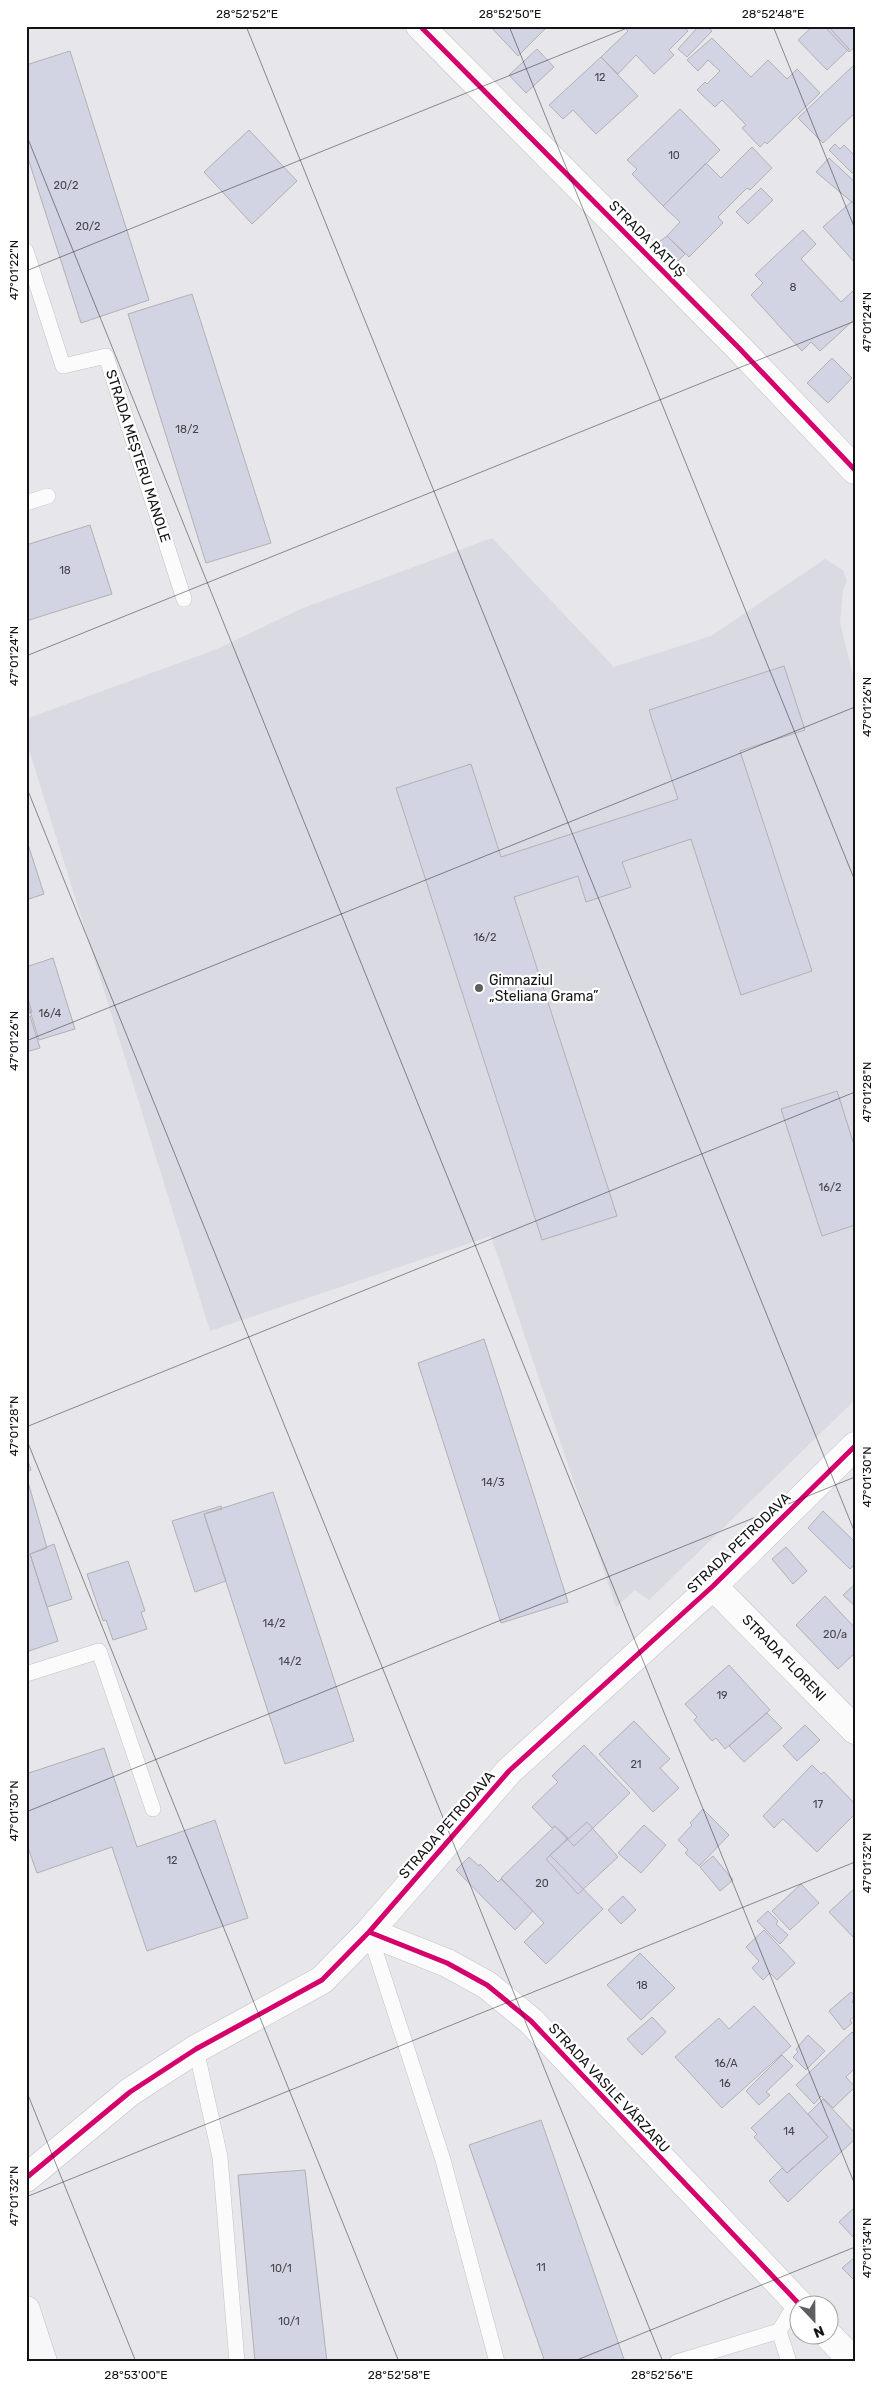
<svg xmlns="http://www.w3.org/2000/svg" width="881" height="2388" font-family="Rubik,sans-serif">
<style>
.built{fill:#d9dae2}
.building{fill:#d2d3e3;stroke:#b1b1b4}
.lines{fill:none;stroke-linecap:round;stroke-linejoin:round}
.lane-casing{stroke:#c3c3c6;stroke-width:16}
.street-casing{stroke:#c3c3c6;stroke-width:29}
.secondary-casing{stroke:#c3c3c6;stroke-width:29}
.lane{stroke:#fbfbfc;stroke-width:15}
.street{stroke:#fbfbfc;stroke-width:28}
.secondary{stroke:#f7f7fa;stroke-width:28}
.cycleway-casing{stroke:#fff;stroke-width:8}
.cycleway{stroke:#d6006c;stroke-width:5}
.ticks{fill:none;stroke:#141416;stroke-width:1;stroke-opacity:0.45}
.poi-dot{fill:#5e5e61;stroke:#fff;stroke-width:2}
.labels{text-anchor:middle;dominant-baseline:central;stroke-width:4.5;stroke-linejoin:round;paint-order:stroke}
.number-label{font-size:11px;fill:#444449}
.street-label{font-size:14px;fill:#141416;stroke:#fff}
.poi-label{font-size:14px;fill:#141416;stroke:#fff;text-anchor:start}
.neatline{fill:none;stroke:#141416;stroke-width:2}
.ticks-label{font-size:12px;text-anchor:middle;fill:#141416}
</style>
<rect width="100%" height="100%" fill="#e7e7eb"/>
<path class="built" d="M492,538l122,129 97,-31 114,-77 18,11 4,11 -4,9 -3,32 15,61v717l-206,200 -14,-10 -19,17 -125,-371 -281,95 -184,-591v-21l191,-70 86,-41z"/>
<path class="building" d="M490,26h58l-30,30z
M629,26h54l5,5 -19,19 5,5 -20,19 -18,-19 -18,19 -17,-17 27,-26 -2,-2z
M699,26h7l6,5 -25,26 -9,-8z
M813,26h15l21,23 -22,21 -29,-30z
M824,26h31v21l-6,5z
M712,38l39,39 17,-17 19,19 10,-10 23,24 -53,51 -2,-2 -5,5 -18,-19 4,-3 -24,-25 -7,7 -18,-17 8,-8 2,2 13,-13 -12,-11 -10,11 -11,-11z
M537,49l17,18 -28,26 -17,-18z
M70,51l79,249 -68,23 -55,-171v-87z
M601,57l37,39 -42,38 -23,-24 -10,9 -14,-14z
M855,64v49l-32,30 -25,-25z
M680,109l40,41 -57,56 -31,-32 5,-5 -10,-9z
M249,130l48,51 -45,43 -48,-52z
M835,144l5,5 4,-4 11,11v16l-3,1 -23,-23z
M752,147l20,21 -22,22 -3,-2 -29,29 5,6 -34,34 -22,-21 13,-14 -17,-16 43,-43 15,15z
M829,158l26,24 -2,21 -37,-31z
M761,188l12,12 -25,24 -12,-12z
M851,202l4,1v60l-32,-36z
M803,230l13,14 -15,15 40,43 12,-11 2,2v26l-35,32 -9,-9 -9,9 -51,-56 12,-12 -8,-8z
M667,236l18,18 -7,7 -19,-19z
M192,294l79,249 -65,20 -78,-249z
M832,358l20,20 -24,25 -21,-20z
M90,525l22,69 -86,27v-76z
M784,666l21,64 -65,21 72,220 -71,24 -50,-156 -69,23 9,25 -45,15 -8,-26 -64,21 103,319 -75,24 -146,-452 75,-24 30,93 177,-58 -29,-89z
M26,838l18,56 -18,6z
M53,958l22,71 -36,11 -13,-42v-31z
M26,993l6,19 -6,2z
M30,1016l10,32 -14,4v-34z
M837,1091l18,57v77l-33,11 -41,-127z
M484,1339l84,263 -67,21 -83,-260z
M26,1455l5,15 -5,2z
M26,1475l21,73 -17,6 28,87 -32,11z
M273,1492l81,249 -69,23 -81,-250z
M221,1506l1,3 -18,5 22,67 -31,11 -23,-71z
M823,1511l32,31v22l-5,5 -42,-41z
M54,1544l18,55 -25,8 -17,-53z
M786,1547l21,24 -14,13 -21,-25z
M128,1561l17,50 -4,1 6,17 -34,11 -7,-20 -3,1 -16,-47z
M855,1584v22l-12,-11z
M825,1596l30,32v25l-17,16 -42,-44z
M729,1665l41,45 -45,39 -9,-11 -4,3 -18,-21 3,-3 -12,-13z
M767,1713l15,15 -38,34 -15,-16z
M634,1721l36,38 -10,9 19,20 -26,24 -54,-58z
M805,1725l15,15 -23,21 -14,-15z
M584,1745l46,48 -56,53 -19,-20 -3,2 -20,-21 26,-25 -6,-6z
M104,1748l33,99 78,-27 33,98 -101,33 -35,-104 -75,26 -11,-31v-68z
M812,1765l9,9 3,-2 31,32v10l-38,38 -34,-33 -9,9 -11,-12z
M703,1809l26,26 -30,31 -14,-13 3,-3 -10,-10 14,-15 -2,-2z
M587,1822l31,35 -40,37 -32,-35z
M644,1825l22,20 -25,28 -23,-20z
M555,1826l13,12 -18,17 53,54 -57,55 -22,-22 20,-19 -43,-45z
M713,1856l20,24 -13,11 -20,-24z
M469,1857l10,9 1,-2 18,18 3,-3 32,32 -18,19 -59,-60z
M801,1884l18,19 -29,27 -18,-19z
M855,1888v51l-26,-27z
M623,1896l13,14 -15,14 -13,-14z
M768,1911l10,10 -2,3 12,11 -8,9 -23,-23z
M764,1930l31,33 -18,17 -7,-7 -7,7 -11,-12 7,-7 -13,-14z
M640,1953l35,35 -34,32 -34,-35z
M851,1992l4,4 -3,6 3,3v11l-5,4 2,3 -8,7 -15,-19z
M754,2006l37,40 -69,62 -47,-51 44,-39 10,11z
M652,2017l14,15 -24,23 -15,-16z
M852,2032l3,3v33l-9,9 9,10 -22,21 -12,-12 -7,8 -18,-19z
M808,2035l17,16 -19,19 -13,-13 5,-5 -2,-3z
M782,2055l11,11 -27,26 4,3 -11,10 -13,-14z
M789,2093l39,44 -41,36 -33,-36 3,-3 -6,-6z
M823,2099l32,34v6l-67,63 -19,-21 13,-13 5,5 41,-36 -20,-23z
M541,2120l84,242h-80l-76,-217z
M305,2170l22,192h-72l-17,-187z
M855,2207v32l-16,-17z
M855,2257v24l-13,-13z"/>
<g class="lines">
<defs>
<path id="lane" d="M26,251l37,115 43,-10 78,243
M26,503l22,-7
M26,1674l73,-23 54,158
M369,1932l74,228 54,202
M196,2049l24,108 17,205
M677,2362l102,-31
M789,2362l-10,-31 18,-29"/>
<path id="street" d="M420,26l319,322 116,122
M713,1586l142,144
M369,1932l78,31 40,22 44,36 270,285
M26,2178l104,-86 66,-43 126,-69 47,-48 140,-161 204,-185 142,-140
M828,2335l26,27"/>
<path id="secondary" d="M26,2310l17,52"/>
</defs>
<use href="#lane" class="lane-casing"/>
<use href="#street" class="street-casing"/>
<use href="#secondary" class="secondary-casing"/>
<use href="#lane" class="lane"/>
<use href="#street" class="street"/>
<use href="#secondary" class="secondary"/>
<defs>
<path id="cycleway" d="M420,26l319,322 116,122
M369,1932l78,31 40,22 44,36 270,285
M26,2178l104,-86 66,-43 126,-69 47,-48 140,-161 204,-185 142,-140"/>
</defs>
<use href="#cycleway" class="cycleway-casing"/>
<use href="#cycleway" class="cycleway"/>
</g>
<path class="ticks" d="M246,26l609,1507M509,26l346,855M773,26l82,203M26,134l829,2051M26,271l606,-245M26,656l829,-335M26,786l637,1576M26,1041l829,-334M26,1427l829,-335M26,1438l373,924M26,1812l829,-335M26,2090l110,272M26,2197l829,-335M572,2362l283,-115"/>
<circle class="poi-dot" cx="479" cy="988" r="5"/>
<g class="labels">
<g class="number-label">
<text x="600" y="77">12</text>
<text x="674" y="155">10</text>
<text x="66" y="185">20/2</text>
<text x="88" y="226">20/2</text>
<text x="793" y="287">8</text>
<text x="187" y="429">18/2</text>
<text x="65" y="570">18</text>
<text x="485" y="937">16/2</text>
<text x="50" y="1013">16/4</text>
<text x="830" y="1187">16/2</text>
<text x="493" y="1482">14/3</text>
<text x="274" y="1623">14/2</text>
<text x="835" y="1634">20/a</text>
<text x="290" y="1661">14/2</text>
<text x="722" y="1695">19</text>
<text x="636" y="1764">21</text>
<text x="818" y="1804">17</text>
<text x="172" y="1860">12</text>
<text x="542" y="1883">20</text>
<text x="642" y="1985">18</text>
<text x="726" y="2063">16/A</text>
<text x="725" y="2083">16</text>
<text x="789" y="2131">14</text>
<text x="541" y="2267">11</text>
<text x="281" y="2268">10/1</text>
<text x="289" y="2321">10/1</text>
</g>
<g class="street-label">
<text transform="translate(647 239) rotate(45)">STRADA RATUȘ</text>
<text transform="translate(138 456) rotate(72)">STRADA MEȘTERU MANOLE</text>
<text transform="translate(739 1543) rotate(-44)">STRADA PETRODAVA</text>
<text transform="translate(784 1658) rotate(46)">STRADA FLORENI</text>
<text transform="translate(447 1825) rotate(-49)">STRADA PETRODAVA</text>
<text transform="translate(609 2088) rotate(47)">STRADA VASILE VĂRZARU</text>
</g>
<g class="poi-label">
<text x="489" y="980">Gimnaziul<tspan x="489" dy="16">„Steliana Grama”</tspan></text>
</g>
</g>
<rect width="881" height="2388" fill="none" stroke="#ffffff" stroke-width="55"/>
<g transform="translate(814 2320) rotate(158)"><circle r="24" fill="#ffffff" stroke="#a1a1a2"/>
<path d="M0-4L9 19L0 12L-9 19Z" fill="#5e5e61"/>
<text y="-8" font-size="14" font-weight="bold" text-anchor="middle" fill="#141416">N</text>
</g>
<rect x="28" y="28" width="826" height="2332" class="neatline"/>
<g class="ticks-label">
<text x="247" y="18">28°52'52"E</text>
<text x="510" y="18">28°52'50"E</text>
<text x="773" y="18">28°52'48"E</text>
<text transform="translate(14 270) rotate(-90)" y="4">47°01'22"N</text>
<text transform="translate(867 322) rotate(-90)" y="4">47°01'24"N</text>
<text transform="translate(14 656) rotate(-90)" y="4">47°01'24"N</text>
<text transform="translate(867 707) rotate(-90)" y="4">47°01'26"N</text>
<text transform="translate(14 1041) rotate(-90)" y="4">47°01'26"N</text>
<text transform="translate(867 1092) rotate(-90)" y="4">47°01'28"N</text>
<text transform="translate(14 1426) rotate(-90)" y="4">47°01'28"N</text>
<text transform="translate(867 1477) rotate(-90)" y="4">47°01'30"N</text>
<text transform="translate(14 1811) rotate(-90)" y="4">47°01'30"N</text>
<text transform="translate(867 1863) rotate(-90)" y="4">47°01'32"N</text>
<text transform="translate(14 2196) rotate(-90)" y="4">47°01'32"N</text>
<text transform="translate(867 2248) rotate(-90)" y="4">47°01'34"N</text>
<text x="136" y="2379">28°53'00"E</text>
<text x="399" y="2379">28°52'58"E</text>
<text x="662" y="2379">28°52'56"E</text>
</g>
</svg>
